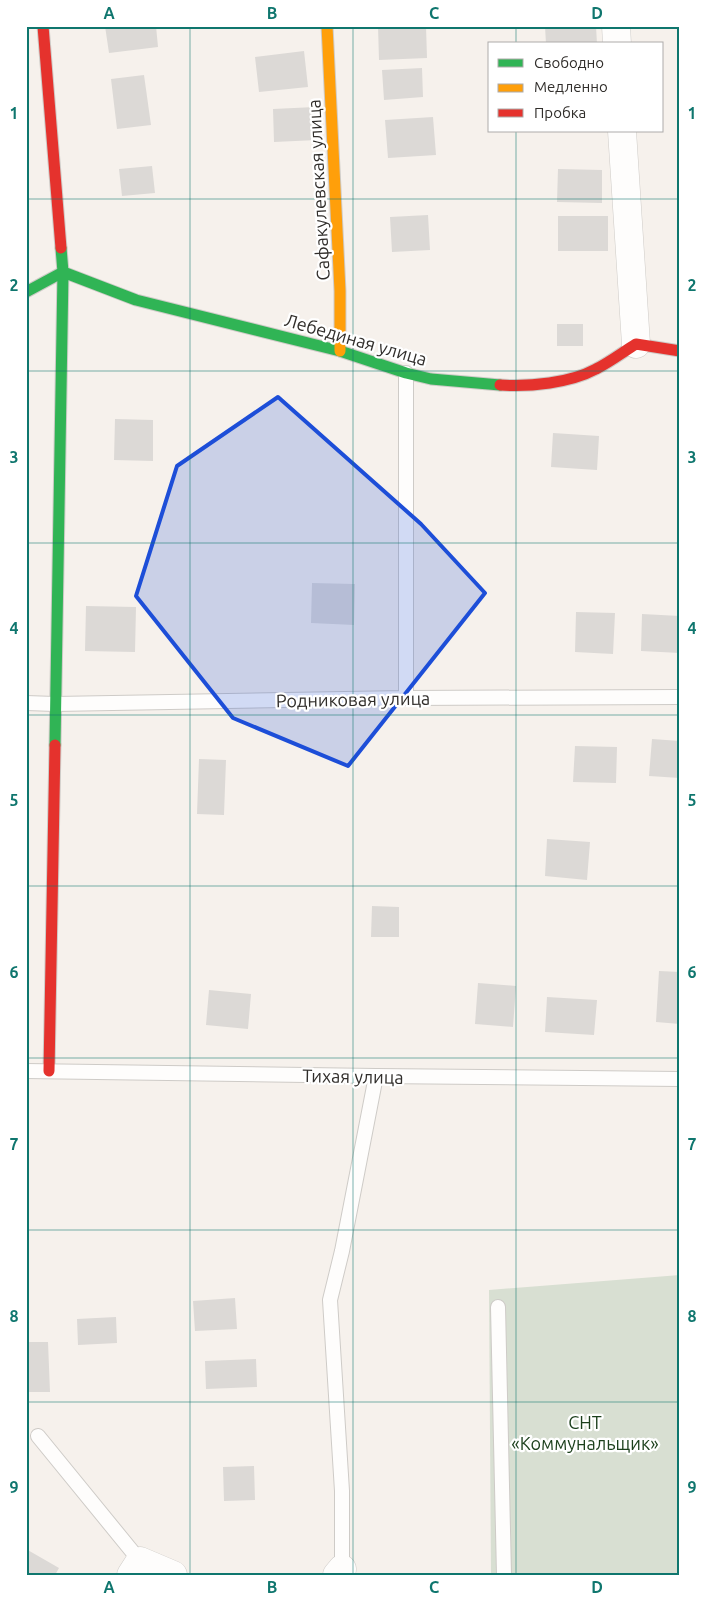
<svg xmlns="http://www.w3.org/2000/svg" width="706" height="1601" font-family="Ubuntu,sans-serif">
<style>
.green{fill:#d8dfd2}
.building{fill:#dcd9d6}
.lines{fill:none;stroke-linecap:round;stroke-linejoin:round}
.lane-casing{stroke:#cecbc7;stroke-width:16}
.street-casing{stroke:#cecbc7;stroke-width:29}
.fast-casing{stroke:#cecbc7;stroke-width:13}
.slow-casing{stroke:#cecbc7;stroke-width:13}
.jam-casing{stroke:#cecbc7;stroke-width:13}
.lane{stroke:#fefdfc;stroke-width:14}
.street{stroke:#fefdfc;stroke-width:28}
.fast{stroke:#30b455;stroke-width:11}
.slow{stroke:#ff9f0a;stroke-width:11}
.jam{stroke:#e5322d;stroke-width:11}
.marked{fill:#1d4ed8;fill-opacity:0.2;stroke:#1d4ed8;stroke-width:4;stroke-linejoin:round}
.grid{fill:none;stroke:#0f766e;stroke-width:1;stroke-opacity:0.55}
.labels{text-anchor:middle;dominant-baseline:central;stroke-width:4.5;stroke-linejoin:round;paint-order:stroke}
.street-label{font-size:18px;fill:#312e2b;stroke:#fff}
.park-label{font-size:18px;fill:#1b3f1b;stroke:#fff}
.neatline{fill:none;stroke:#0f766e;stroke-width:2}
.grid-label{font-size:16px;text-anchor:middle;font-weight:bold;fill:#0f766e}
</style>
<rect width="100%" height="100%" fill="#f6f1ec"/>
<path class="green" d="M680,1275v300h-189l-2,-285z"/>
<path class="building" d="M105,26h51l2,21 -49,6z
M378,26h48l1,32 -48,2z
M545,26h51l1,18h-51z
M304,51l4,36 -49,5 -4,-35z
M422,68l1,29 -39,3 -2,-30z
M144,75l7,50 -34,4 -6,-50z
M315,107l2,33 -43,2 -1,-33z
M433,117l3,38 -48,3 -3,-38z
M152,166l3,27 -33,3 -3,-27z
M558,169l44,1v33l-45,-1z
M428,215l2,35 -38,2 -2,-35z
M558,216h50v35h-50z
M557,324h26v22h-26z
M115,419l38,1v41l-39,-1z
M553,433l46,3 -2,34 -46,-3z
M312,583l43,1 -1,41 -43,-2z
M86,606l50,1 -1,45 -50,-1z
M576,612l39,1 -2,41 -38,-2z
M642,614l38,2v37l-39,-2z
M652,739l28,2v37l-31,-2z
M575,746l42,1 -1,36 -43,-1z
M199,759l27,1 -2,55 -27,-1z
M547,839l43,3 -3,38 -42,-4z
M372,906l27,1v30h-28z
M659,971l21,1v52l-24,-2z
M478,983l38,3 -3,41 -38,-3z
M209,990l42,4 -3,35 -42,-4z
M547,997l50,3 -3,35 -49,-3z
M235,1298l2,31 -42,2 -2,-30z
M116,1317l1,26 -39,2 -1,-26z
M26,1342h22l2,50h-24z
M256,1359l1,28 -51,2 -1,-28z
M254,1466l1,34 -31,1 -1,-34z
M26,1549l33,19 -4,7h-29z"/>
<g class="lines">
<defs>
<path id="lane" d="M406,373v325
M26,703l29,1 351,-6 274,-1
M26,1071l350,5 304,3
M498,1307l6,268
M38,1436l102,125
M344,1573l-2,-4v-78l-12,-191 12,-49 34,-175"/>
<path id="street" d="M616,26l1,18
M622,131l14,213
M131,1575l9,-14 33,14
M337,1575l5,-6"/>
<path id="fast" d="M26,292l37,-20 73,28 204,51 66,22 25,6 69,6
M55,745l8,-473 -2,-24"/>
<path id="slow" d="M327,26l13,265v60"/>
<path id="jam" d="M43,26l18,222
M500,385c30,2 70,-2 96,-16 14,-7 27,-17 40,-25l44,7
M49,1071l6,-326"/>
</defs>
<use href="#lane" class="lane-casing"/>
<use href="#street" class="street-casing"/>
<use href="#fast" class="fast-casing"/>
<use href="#slow" class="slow-casing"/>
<use href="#jam" class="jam-casing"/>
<use href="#lane" class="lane"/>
<use href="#street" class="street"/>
<use href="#fast" class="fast"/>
<use href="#slow" class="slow"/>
<use href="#jam" class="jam"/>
</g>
<path class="marked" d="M278,397l143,127 64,69 -137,173 -115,-48 -97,-122 41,-130z"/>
<path class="grid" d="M190,26v1549M353,26v1549M516,26v18M516,131v1444M26,199h654M26,371h654M26,543h654M26,715h654M26,886h654M26,1058h654M26,1230h654M26,1402h654"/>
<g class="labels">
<g class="street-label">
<text transform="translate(318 190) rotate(-93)">Сафакулевская улица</text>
<text transform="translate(356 339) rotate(16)">Лебединая улица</text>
<text transform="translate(353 699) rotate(-1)">Родниковая улица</text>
<text transform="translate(353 1076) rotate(1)">Тихая улица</text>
</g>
<g class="park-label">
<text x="585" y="1422">СНТ<tspan x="585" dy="21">«Коммунальщик»</tspan></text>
</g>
</g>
<rect width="706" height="1601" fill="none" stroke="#ffffff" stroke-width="55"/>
<rect x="488" y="42" width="175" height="90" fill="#ffffff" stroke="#adabaa"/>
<rect x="498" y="59" width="25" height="8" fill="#30b455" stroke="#adabaa"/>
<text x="534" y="68" font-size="15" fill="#312e2b">Свободно</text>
<rect x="498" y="84" width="25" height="8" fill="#ff9f0a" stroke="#adabaa"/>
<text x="534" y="92" font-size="15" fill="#312e2b">Медленно</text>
<rect x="498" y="109" width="25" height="8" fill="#e5322d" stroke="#adabaa"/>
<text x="534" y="118" font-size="15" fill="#312e2b">Пробка</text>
<rect x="28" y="28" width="650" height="1546" class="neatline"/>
<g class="grid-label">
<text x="109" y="19">A</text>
<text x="272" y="19">B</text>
<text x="434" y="19">C</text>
<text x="597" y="19">D</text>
<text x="14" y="119">1</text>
<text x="692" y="119">1</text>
<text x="14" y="291">2</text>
<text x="692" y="291">2</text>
<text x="14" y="463">3</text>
<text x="692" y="463">3</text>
<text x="14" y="634">4</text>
<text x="692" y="634">4</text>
<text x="14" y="806">5</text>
<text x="692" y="806">5</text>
<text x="14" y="978">6</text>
<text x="692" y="978">6</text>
<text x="14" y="1150">7</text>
<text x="692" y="1150">7</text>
<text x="14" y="1322">8</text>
<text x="692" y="1322">8</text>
<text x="14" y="1493">9</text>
<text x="692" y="1493">9</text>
<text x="109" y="1593">A</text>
<text x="272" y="1593">B</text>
<text x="434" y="1593">C</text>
<text x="597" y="1593">D</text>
</g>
</svg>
